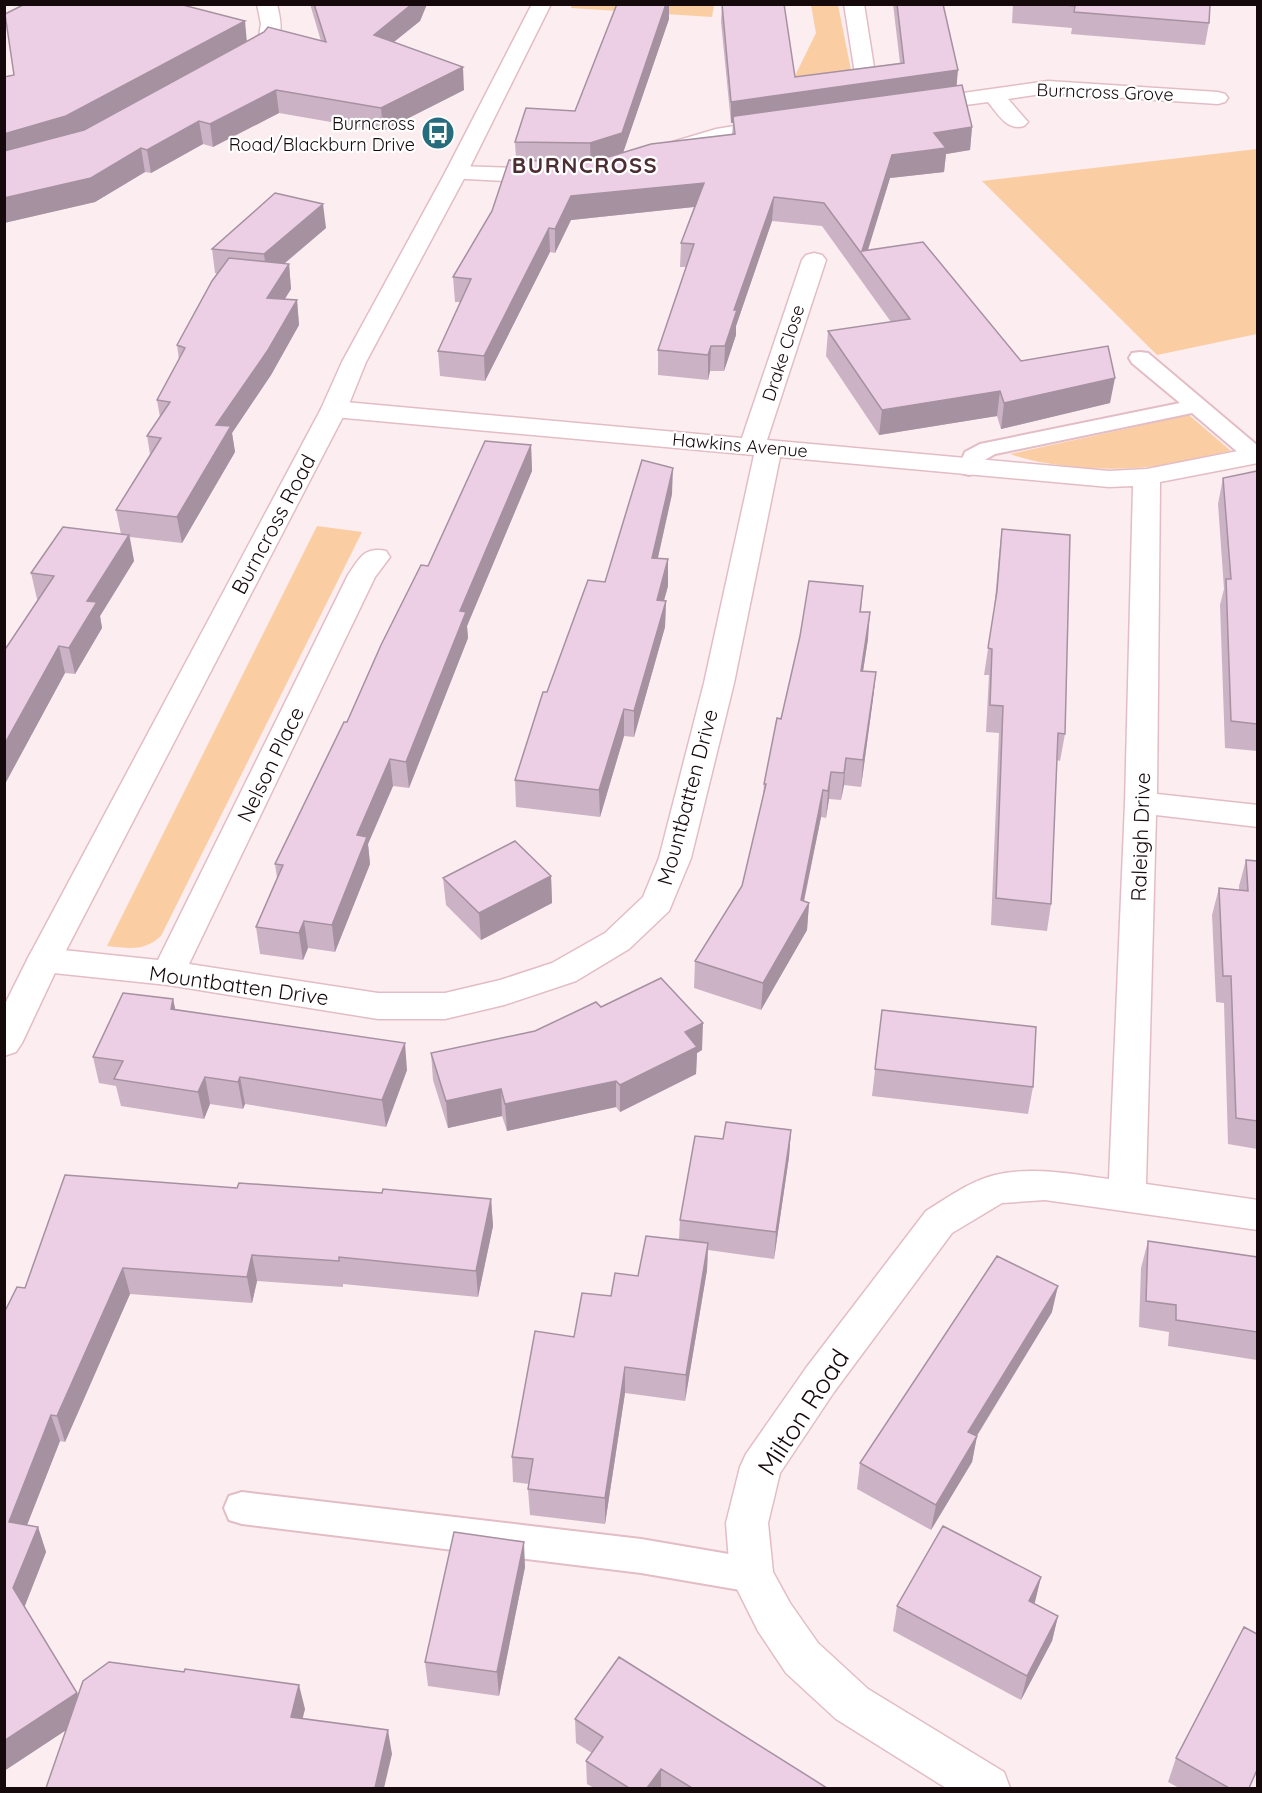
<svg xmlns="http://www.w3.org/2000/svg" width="1262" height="1793" font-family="Quicksand,sans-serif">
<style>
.green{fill:#fbcda3}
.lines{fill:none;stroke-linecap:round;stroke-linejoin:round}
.lane-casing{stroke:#e3bdc5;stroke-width:4}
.street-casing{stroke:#e3bdc5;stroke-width:3}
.secondary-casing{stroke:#e3bdc5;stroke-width:3}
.lane{fill:#fff;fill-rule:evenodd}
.street{fill:#fff;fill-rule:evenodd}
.secondary{fill:#fff;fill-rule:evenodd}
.wall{fill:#cbb2c5}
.shaded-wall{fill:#a591a0}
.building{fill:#eccfe5;stroke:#a591a0;stroke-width:1.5}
.labels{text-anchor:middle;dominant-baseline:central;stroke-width:4.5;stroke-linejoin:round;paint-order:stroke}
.far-street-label{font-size:18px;fill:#15090c;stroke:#fff}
.far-poi-label{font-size:18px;fill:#15090c;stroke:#fff;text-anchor:end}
.street-label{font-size:21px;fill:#15090c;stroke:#fff}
.far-district-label{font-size:22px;font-weight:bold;letter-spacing:1.5px;fill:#4c2f35;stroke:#fff}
.near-street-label{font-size:26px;fill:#15090c;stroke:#fff}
</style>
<rect width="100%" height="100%" fill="#fcedf0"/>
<path class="green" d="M572,4l142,1 -2,12 -141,-9z
M811,5h27l13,65 -6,6 -55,10 26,-53z
M1257,149v185l-100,21 -175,-174z
M1189,415l42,36c-27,5 -55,13 -83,16 -42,4 -99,1 -138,-13z
M317,526l45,6 -201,404c-18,16 -32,12 -54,10z"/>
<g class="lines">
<defs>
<path id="lane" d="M1140,352l8,1 110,93v15l-11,-1 -55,-47 -197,41 -12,7 -6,12 -8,2 -8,-2 -3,-5 7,-16 15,-8 200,-41 -48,-40 -3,-5 3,-5z
M242,1492l399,47 111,19 13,5 6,12 -6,12 -13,5 -111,-19 -399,-49 -13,-4 -5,-12 5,-12z"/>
<path id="street" d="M257,4h20c2,10 5,20 3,29 -5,17 -30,32 -46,28l-3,-4 28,-21 2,-12z
M844,4h20l12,76 -3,4h-14l-3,-4z
M1048,81l170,11 7,2 3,4 -3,4 -7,2 -170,-11 -40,6 20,23 -4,4c-17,5 -26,-12 -36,-24l-68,9 -7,-2 -3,-4 3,-4 7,-2z
M777,119l7,2 4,4 -4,4 -64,12 -53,16 -8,-1 -3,-5 3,-5 57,-17z
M456,166l91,3 8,2 3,5 -3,5 -8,2 -99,-5 -3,-5 3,-5z
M814,253l8,2 4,5 -59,180 342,31 38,-2 111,-22v16l-98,19 -3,312 101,11v22l-102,-12 -10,369 112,16v30l-213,-30 -43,3 -50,30 -118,159 -54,81 -12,50 5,49 17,31 28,40 50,46 136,83 6,16h-64l-110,-69 -50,-46 -28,-42 -28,-56 -4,-52 14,-56 6,-13 60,-86 120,-157c21,-13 44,-30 69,-36 37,-9 77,-1 114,4l16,-376 8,-317 -24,1 -329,-30 -46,226 -43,175 -22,53 -40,38 -53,32 -72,24 -59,14h-67l-210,-34 -124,-13 -12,-3 -5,-9 5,-9 12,-3 114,12 190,-385c11,-16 16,-29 38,-24l4,6 -15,20 -186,387 189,29h67l55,-13 52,-17 53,-30 38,-36 16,-39 45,-175 50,-228 -420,-38 -9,-3 -4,-5 4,-5 9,-3 408,37 60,-178 4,-5z"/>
<path id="secondary" d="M532,4h19l-84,169 -101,189 -19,47 -286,551 -39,83 -6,9 -12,4v-50l23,-46 294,-551 21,-47 103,-189z"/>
</defs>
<use href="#lane" class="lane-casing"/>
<use href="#street" class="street-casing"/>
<use href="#secondary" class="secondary-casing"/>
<use href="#lane" class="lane"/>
<use href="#street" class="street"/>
<use href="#secondary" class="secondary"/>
</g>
<path class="wall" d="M310,4h117l-7,17 -26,21 70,48 -81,41 -104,-18 -66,34 -10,-3 -52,29 -6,-1 -50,30 -91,21 243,-182h74z
M722,4l73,73 105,-14 -7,-59h50l14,82 15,41 -2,23 -24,4 -2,18 -54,6 -22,72 153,111 89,42 -109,26 -4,-13 -118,19 -53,-79 2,-25 63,-9 -69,-96 -50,-5 -36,105v9l-12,36h-14l-2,9 -50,-5v-25l28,-83h-6l1,-24 13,-36 -123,13 -16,33 -5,-1 -65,129 -45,-5 -2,-25 22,-49h-5l-2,-25 39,-66 24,-51 -1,-18 60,-31 94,-92 -46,133 109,-18 1,-11h-2l-10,-101z
M1013,4h197l-1,19 -4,22 -134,-11 1,-6 -60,-5z
M326,228l-42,36h5l2,25 -6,10 12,1 2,25 -28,50 -39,58 3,19 -53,91 -52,-6 4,24 -34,55 2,12 -27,46 -10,-1 -59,109v3l-2,4v-138l34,-51 -1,-1 -6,-26 90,-39 -5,-24 34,-56 -3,-18 13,-19 -3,-17 22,-40 -2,-15 41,-71 -3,-1 -3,-24z
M531,445l1,26 -65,155 1,12 -59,150 -16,-2 -25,58 2,20 -35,88 -27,-4 -5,12 -43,-6 -4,-27 21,-49 -2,-14 153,-298z
M1257,471v280l-32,-3 -5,-143 4,-16 -6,-85 5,-26z
M672,494l-14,64 10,28 -4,14 2,1 -1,26 -31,110 -10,-1 -24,81 -84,-10 -1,-27 32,-88 58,-110z
M1002,529l63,205 -5,27 -3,-1 -6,144 -4,27 -56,-6 8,-192 -13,-1 3,-57h-5l10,-65 5,-55z
M863,586l-2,26 7,27 -5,32 13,1 -3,27 -12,88 -17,-2 -3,15 -12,-1 -3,19 -5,-1 -17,85 5,1 -2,27 -46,80 -67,-22 1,-27 47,-75 21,-89 1,-13 17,-65z
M1246,860l11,1v288l-29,-5 -4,-141 -8,-1 -4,-87 7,-27 20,2v-4z
M551,876l1,27 -71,37 -35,-35 -3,-27z
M173,999l2,10 232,61 -21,57 -141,-23 -2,5 -33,-5 -6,15 -83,-13 -5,-20 -17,-3 -6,-26z
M601,1007l101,43 -5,3 -1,21 -76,38 -4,-5 -109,24 -5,-15 -54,12 -15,-48 -2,-27 104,-22z
M882,1010l151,77 -5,27 -156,-18z
M791,1130l-2,27 -15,102 -66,-9 -1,20 -22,131 -60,-8 -20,131 -75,-9 -2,-26 1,-5 -16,-2 -1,-25 62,-120 37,-41 27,-20 41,-36 1,-20 43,-81z
M237,1188l145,5 109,6 2,27 -15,71 -135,-13v3l-86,-6 -5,22 -122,-9 -65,148 -5,-1 -33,84 11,2 8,25 -22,56 54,87 227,14 -3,9 90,36 -326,-24 -62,41 21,-483z
M1148,1241l109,16v103l-89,-14 1,-14 -30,-5 2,-59z
M1052,1312l-75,124 -5,26 -41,68 -74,-41 3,-26z
M525,1567l-26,129 -71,-10 -3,-24z
M1041,1577l-7,27 24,12 -6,25 -31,59 -128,-69 4,-25z
M575,1719l252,69h-233l-7,-4 -1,-23 6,-8 -16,-10z
M1176,1758l74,30h-71l-11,-6z"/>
<path class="shaded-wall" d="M412,4h15l-7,17 -45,36 -1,-22z
M666,4h3v15l-47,137 -31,11 -1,-24z
M245,21l2,22 -177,96 -66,20v-25z
M463,67l1,23 -81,41 -2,-23z
M958,70l-2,22 -223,25v6h-2v-21z
M276,90l3,23 -66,34 -3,-23z
M199,121l4,23 -52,29 -4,-23z
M972,127l-2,23 -24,4 -2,18 -54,6 -25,81 -3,-8 30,-96 42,-22z
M141,148l4,24 -50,30 -91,21v-25z
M704,183l-1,23 -132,14 -16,33v-24l16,-33z
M774,197l-2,24 -36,105v9l-12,36 1,-25 9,-36z
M323,204l3,24 -59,50 -3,-24z
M549,228l1,24 -65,129 -1,-25z
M289,264l2,25 -21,33 -3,-24z
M297,300l2,25 -28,50 -39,58 3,19 -53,91 -5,-26 39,-92z
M711,346l-1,25 -2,9v-25z
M1115,378l-5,25 -109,26 3,-26z
M1000,391l-3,25 -118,19 3,-25z
M531,445l1,26 -65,155 1,12 -59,150 -3,-26 54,-151z
M673,468l-1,26 -20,90v-26z
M129,535l5,26 -34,55 2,12 -27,46 -6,-26 18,-47z
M668,559v27l-11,40v-26z
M666,601l-1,26 -31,110v-26z
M870,612l-2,27 -9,58 2,-26z
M59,646l6,27 -59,109v3l-2,4v-44z
M876,672l-3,27 -12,88 2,-27z
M624,709v27l-24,81 -1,-27z
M846,758l-2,27 -3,15 3,-27z
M390,759l3,27 -25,58 2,20 -35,88 -3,-27 25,-90z
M831,772l-2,27 -3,19 2,-27z
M823,790l-2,27 -21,102 9,-16 -2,27 -46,80 2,-27 38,-83z
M551,876l1,27 -71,37 -2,-27z
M304,921l4,27 -5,12 -4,-27z
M173,999l6,27 -8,-17z
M703,1023l-1,27 -5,3 -1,21 -76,38v-27l65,-53z
M405,1043l2,27 -21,57 -4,-27z
M205,1077l5,27 -6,15 -6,-27z
M240,1077l5,27 -2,5 -5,-27z
M616,1081v26l-109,24 -2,-27z
M501,1089l1,27 -54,12 -2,-27z
M791,1130l-2,27 -15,102 2,-27z
M491,1199l2,27 -15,71 -2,-26z
M708,1243l-1,27 -22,131 1,-26z
M252,1255l5,26 -5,22 -5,-26z
M123,1268l7,26 -65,148 -8,-26z
M1058,1286l-6,26 -89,146 5,-26z
M625,1367v26l-20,131v-26z
M51,1415l9,26 -42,107 -9,-26z
M977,1436l-5,26 -41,68 5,-25z
M38,1527l8,25 -24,61 -9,-25z
M524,1542l1,25 -26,129 -2,-24z
M1041,1577l-6,25 -12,24 6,-25z
M1058,1616l-6,25 -31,59 6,-24z
M299,1685l6,24 -8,32 -6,-24z
M77,1693l9,24 -82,54v-30z
M388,1730l4,24 -8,34h-9z
M661,1769v19h-14z"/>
<path class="building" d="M25,4h154l66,17 -179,95 -62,18v-57l10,-2 -9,-61z
M314,4h98l-38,31 89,32 -82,41 -105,-18 -66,34 -11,-3 -52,29 -6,-2 -50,30 -87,20v-47l80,-21 180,-98 4,-5 58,15z
M617,4h49l-44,129 -32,10 -75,-1 11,-34 49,3z
M722,4h62l11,73 109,-14 -7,-59h46l15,66 -227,32z
M1054,4h156l-1,19 -135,-11 1,-6z
M962,85l10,42 -38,6 12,15 -54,7 -30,96 61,-9 98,119 87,-15 7,32 -111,25 -4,-12 -118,19 -54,-79 82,-12 -86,-116 -50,-6 -40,113h3l-12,36h-14l-3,9 -50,-5 36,-106 -13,-1 23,-60 -133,13 -16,33 -6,-1 -65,128 -46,-5 33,-72 -18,-2 39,-66 17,-51 83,2 59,-18 84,-10 -2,-17 2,-1z
M275,193l48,11 -59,50 -52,-5z
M229,258l60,6 -22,34 30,2 -29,50 -52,75 15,1 -54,91 -61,-7 45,-72 -14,-2 23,-34 -13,-2 28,-52 -8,-3 35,-64z
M485,441l46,4 -71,166 6,1 -60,150 -16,-3 -33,76 10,2 -35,88 -28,-4 -5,12 -43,-6 27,-62 -8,-1 69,-142h3l34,-77 40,-80 7,1z
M642,460l31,8 -21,90 16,1 -11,41 9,1 -32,110 -10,-2 -25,81 -84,-10 28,-88h4l41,-112 17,2z
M1257,471v253l-26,-3 -5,-142h5l-8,-101z
M63,527l66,8 -42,66 10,1 -28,46 -10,-2 -55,99v-94l50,-75 -23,-3z
M1002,529l68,6 -5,199 -7,-1 -7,171 -55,-6 7,-192 -13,-1 2,-56 -4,-1 9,-57z
M809,581l54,5 -3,26h10l-9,59 15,1 -13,88 -17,-2 -2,15 -13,-1 -3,19 -5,-1 -22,110 8,3 -46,80 -68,-22 47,-75 24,-102h-2l13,-66 4,1 19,-83z
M515,841l36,35 -72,37 -36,-35z
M1246,860l11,1v260l-21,-3 -5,-142h-8l-4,-88 29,3z
M661,978l42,45 -18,9 12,15 -77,38 -4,-4 -111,23 -4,-15 -55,12 -15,-48 104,-22 61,-29 5,5z
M123,993l50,6 -2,10 234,34 -23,57 -142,-23 -2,5 -33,-5 -7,15 -84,-13 9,-18 -30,-4z
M882,1010l154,17 -3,60 -158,-18z
M726,1122l65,8 -15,102 -96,-12 15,-84 28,3z
M65,1175l172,13 2,-5 143,10 1,-4 108,10 -15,72 -137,-14v4l-87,-6 -5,22 -124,-9 -66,148 -6,-1 -42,107 29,5 -25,61 64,105 -73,48v-428l13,-26 8,1z
M646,1236l62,7 -22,132 -61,-8 -20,131 -77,-9 5,-30 -21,-2 23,-126 39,6 8,-44 29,3 4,-23 23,3z
M1148,1241l109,16v75l-81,-12v-15l-30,-4z
M997,1256l61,30 -90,146 9,4 -41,69 -76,-42z
M943,1526l98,51 -12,24 29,15 -31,60 -130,-70z
M454,1532l70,10 -27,130 -72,-10z
M1244,1627l13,7v136l-8,18h-20l-53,-30z
M619,1657l208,131h-135l-31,-19 -14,19h-18l-43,-27 17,-24 -28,-18z
M109,1662l75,10 1,-3 114,16 -8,32 97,13 -13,58h-329l37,-107z"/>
<defs>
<symbol id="bus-disc" viewBox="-11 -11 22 22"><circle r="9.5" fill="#276c7c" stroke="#fff"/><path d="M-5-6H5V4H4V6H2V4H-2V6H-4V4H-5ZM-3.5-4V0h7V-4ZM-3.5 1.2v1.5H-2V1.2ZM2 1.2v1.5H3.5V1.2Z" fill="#fff"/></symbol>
</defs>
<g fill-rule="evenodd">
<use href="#bus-disc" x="419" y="114" width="38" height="38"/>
</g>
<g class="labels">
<g class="far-street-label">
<text transform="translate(1105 92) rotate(2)">Burncross Grove</text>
<text transform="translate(783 353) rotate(-72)">Drake Close</text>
<text transform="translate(740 445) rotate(5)">Hawkins Avenue</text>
</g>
<g class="far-poi-label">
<text x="415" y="123">Burncross<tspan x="415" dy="21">Road/Blackburn Drive</tspan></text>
</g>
<g class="street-label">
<text transform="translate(273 524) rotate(-62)">Burncross Road</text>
<text transform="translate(270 764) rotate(-64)">Nelson Place</text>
<text transform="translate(687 797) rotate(-75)">Mountbatten Drive</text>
<text transform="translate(1140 837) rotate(-88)">Raleigh Drive</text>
<text transform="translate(239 985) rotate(8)">Mountbatten Drive</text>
</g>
<g class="far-district-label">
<text x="585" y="165">BURNCROSS</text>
</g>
<g class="near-street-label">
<text transform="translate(803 1412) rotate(-57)">Milton Road</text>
</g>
</g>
<rect width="1262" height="1793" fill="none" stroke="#15090c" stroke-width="12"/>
</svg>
